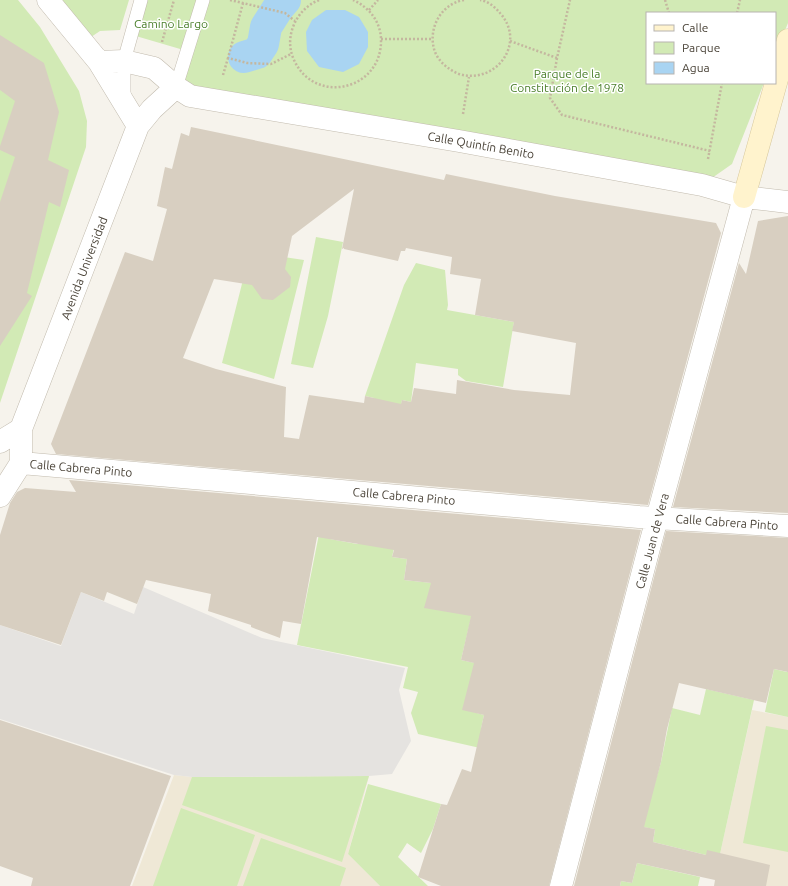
<svg xmlns="http://www.w3.org/2000/svg" width="788" height="886" font-family="Ubuntu,sans-serif">
<style>
.education{fill:#efe8d6}
.green{fill:#d2eab5}
.parking{fill:#e5e3e0}
.water{fill:#a9d4f2}
.lines{fill:none;stroke-linecap:round;stroke-linejoin:round}
.canal{stroke:#a9d4f2;stroke-width:32}
.building{fill:#d8cfc1;fill-rule:evenodd}
.lane-casing{stroke:#c2bbae;stroke-width:14}
.street-casing{stroke:#c2bbae;stroke-width:23}
.secondary-casing{stroke:#d6c79b;stroke-width:23}
.path{stroke:#c4b79f;stroke-width:2.5;stroke-dasharray:2 2;stroke-linecap:butt}
.lane{stroke:#fff;stroke-width:13}
.street{stroke:#fff;stroke-width:22}
.secondary{stroke:#fff3cd;stroke-width:22}
.labels{text-anchor:middle;dominant-baseline:central;stroke-width:3;stroke-linejoin:round;paint-order:stroke}
.park-label{font-size:12px;fill:#4a7f2a;stroke:#fff}
.street-label{font-size:12px;fill:#4b4439;stroke:#fff}
</style>
<rect width="100%" height="100%" fill="#f6f3ec"/>
<path class="education" d="M752,710l36,7v169h-57l-11,-32z
M174,775l18,2 177,-1 -21,78 32,32h-248z"/>
<path class="green" d="M0,0h18l22,27 39,64 8,30 -1,26 -86,256z
M62,0h67l-9,30 -20,1 -9,6z
M139,0h649v23l-13,32v-42h-128v70h117l-32,81 -30,21 -526,-98 11,-36 -58,-17z
M316,237l27,5 -15,74 -15,52 -22,-4z
M250,252l54,8 -30,119 -52,-16z
M416,263l29,7 3,35 -1,5 67,12 -11,65 -37,-6 -8,-6v-6l-42,-6 -5,39 -9,-2 -5,28 -23,-30 -9,-2 39,-111z
M320,529l10,10 27,5h38l-3,13 15,2 -3,21 28,3 40,31 -11,46 14,3 -12,46 21,6 -3,14 8,21 -71,-16 -7,-21 7,-21 -15,-4 5,-21 -111,-22z
M788,668v49l-23,-5 9,-43 13,3z
M706,689l48,11 -34,154 -14,1 -53,-13 2,-13 -13,-2 19,-65 11,-54 28,7z
M766,726l22,4v122l-45,-9z
M369,776l-27,86 -160,-57 10,-28z
M368,784l73,20 -8,25 -12,24 -14,-10 -9,14 30,29h-48l-32,-32z
M181,808l74,27 -18,51h-84z
M261,838l85,30 -6,18h-97z
M637,863l63,14 -2,9h-78l1,-5 11,2z"/>
<path class="parking" d="M143,587l119,51 143,30 -6,22 12,51 -19,33 -23,2 -177,1 -18,-2 -174,-56v-94l61,21 20,-54 53,22z"/>
<path class="water" d="M326,10h19l14,7 9,15v15l-9,17 -16,8 -24,-5 -12,-16 -1,-19 6,-12z"/>
<g class="lines">
<path class="canal" d="M244,57l13,-4 6,-9 3,-17 12,-19 7,-8"/>
</g>
<path class="building" d="M0,35l44,28 15,49 -11,48 21,10 -9,37 -11,-5 -22,91 5,3 -32,50v-144l15,-45 -15,-7v-4l15,-45 -15,-11z
M191,127l253,53 2,-6 109,22 161,27 5,10 -73,272 -592,-51 -5,-10 74,-192 28,9 14,-52 -10,-3 8,-39 7,2 9,-36 8,3zM354,189l-12,60 2,-1v1l54,12 3,-10h4l1,-3 46,9 -2,17 31,5 -6,36 39,7 -2,9 64,12 -6,52 -56,-5 -57,-10 -1,14 -42,-6 -3,14 -9,-2 -1,4 -36,-8 -1,7 -55,-8 -10,44 -15,-2 2,-50 -70,-18 -33,-11 31,-79 38,6 10,14 11,1 17,-13 1,-10 -6,-8 7,-33z
M788,216v297l-115,-6 66,-244 7,11 12,-53z
M69,480l572,50 -92,356h-108l-23,-9 23,-73 6,1 15,-36 9,3 13,-57 -22,-5 12,-47 -13,-3 10,-44 -47,-8 7,-25 -27,-3 3,-21 -15,-2 2,-7 -77,-13 -16,87 -18,-3 -3,17 -29,-11v-2l-43,-14 3,-17 -65,-14 -9,24 -30,-12 -3,9 -23,-9 -20,53 -61,-20v-90l10,-32 7,-11 8,-4 51,4z
M666,531l122,7v134l-14,-3 -8,34 -87,-20 -12,46 -6,33 -17,65 11,2 -2,13 53,13 1,-5 63,15 -4,21h-52l1,-6 -78,-17 -5,20 -11,-2 -1,5h-46z
M0,720l171,56 -41,110h-99l2,-8 -33,-12z"/>
<g class="lines">
<defs>
<path id="lane" d="M176,87l27,-87
M124,100v-39l17,-61"/>
<path id="street" d="M48,0l51,62 39,64
M99,62l25,-1 30,7 22,19 14,9 269,45 243,44 42,12 44,5
M0,442l21,-13
M21,463l618,54 149,9
M21,463v-34l117,-303 14,-17 24,-22
M0,496l21,-33
M561,886l88,-338 95,-351"/>
<path id="secondary" d="M744,197l44,-157"/>
</defs>
<use href="#lane" class="lane-casing"/>
<use href="#street" class="street-casing"/>
<use href="#secondary" class="secondary-casing"/>
<path class="path" d="M230,0l55,13 10,8
M319,0c-12,5 -21,14 -26,27 -4,11 -4,22 1,33 21,46 88,30 87,-20 0,-18 -12,-33 -28,-40
M464,0c-24,4 -37,30 -29,52 4,10 14,18 24,22 37,11 68,-31 41,-61 -5,-6 -12,-12 -20,-13
M665,0l4,13
M243,3l-15,55 19,5 24,1 20,-10
M369,10l9,-10
M737,13l3,-13
M381,39h51
M510,41l47,17 13,-58
M162,42l12,-42
M557,58l-7,40 12,17 148,36
M223,75l5,-17
M463,114l6,-37
M708,159l14,-76"/>
<use href="#lane" class="lane"/>
<use href="#street" class="street"/>
<use href="#secondary" class="secondary"/>
</g>
<g class="labels">
<g class="park-label">
<text x="171" y="23">Camino Largo</text>
<text x="567" y="73">Parque de la<tspan x="567" dy="14">Constitución de 1978</tspan></text>
</g>
<g class="street-label">
<text transform="translate(481 145) rotate(10)">Calle Quintín Benito</text>
<text transform="translate(84 268) rotate(-69)">Avenida Universidad</text>
<text transform="translate(81 468) rotate(5)">Calle Cabrera Pinto</text>
<text transform="translate(404 496) rotate(5)">Calle Cabrera Pinto</text>
<text transform="translate(727 522) rotate(4)">Calle Cabrera Pinto</text>
<text transform="translate(652 541) rotate(-75)">Calle Juan de Vera</text>
</g>
</g>
<rect x="646" y="12" width="130" height="72" fill="#ffffff" stroke="#b7b4b0"/>
<rect x="654" y="25" width="20" height="6" fill="#fff3cd" stroke="#b7b4b0"/>
<text x="682" y="32" font-size="12" fill="#4b4439">Calle</text>
<rect x="654" y="42" width="20" height="12" fill="#d2eab5" stroke="#b7b4b0"/>
<text x="682" y="52" font-size="12" fill="#4b4439">Parque</text>
<rect x="654" y="62" width="20" height="12" fill="#a9d4f2" stroke="#b7b4b0"/>
<text x="682" y="72" font-size="12" fill="#4b4439">Agua</text>
</svg>
